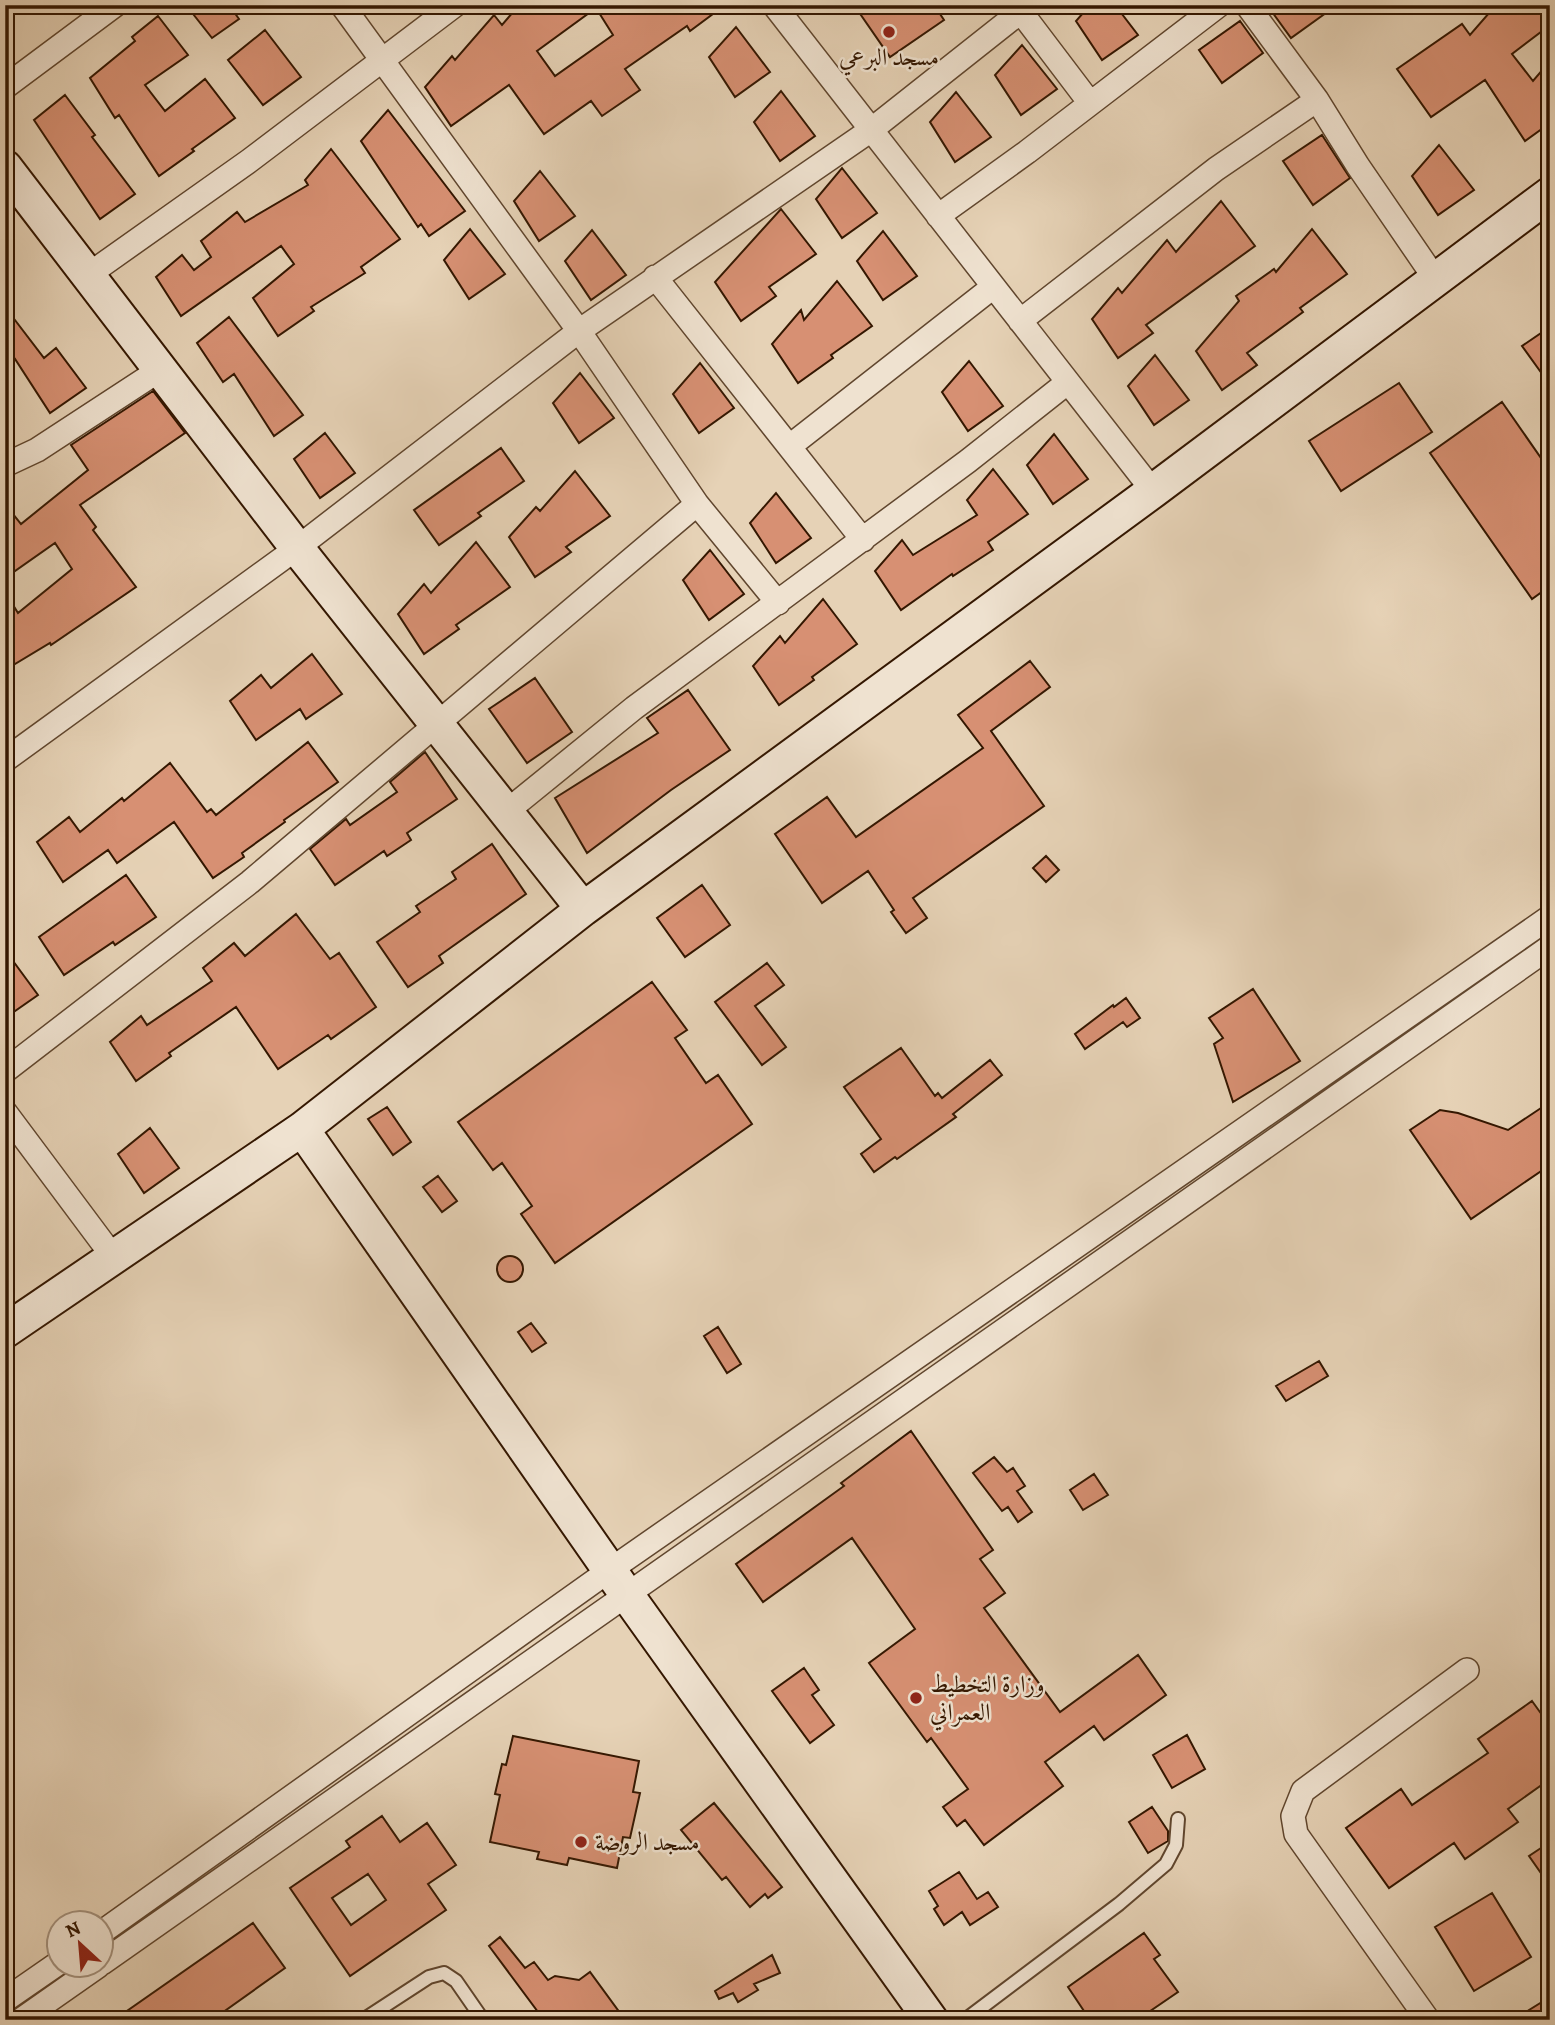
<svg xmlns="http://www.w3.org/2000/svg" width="1555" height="2025" font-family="Alegreya,Amiri,serif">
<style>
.building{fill:#d79073;stroke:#341701;stroke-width:2;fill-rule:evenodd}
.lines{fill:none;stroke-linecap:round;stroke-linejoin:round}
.lane-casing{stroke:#60462e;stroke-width:16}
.street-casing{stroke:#60462e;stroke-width:26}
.secondary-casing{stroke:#341701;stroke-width:37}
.lane{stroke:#efe2d0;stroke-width:12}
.street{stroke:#efe2d0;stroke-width:23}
.secondary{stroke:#efe2d0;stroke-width:33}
.poi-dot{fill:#8f2418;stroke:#efe2d0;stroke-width:2.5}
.labels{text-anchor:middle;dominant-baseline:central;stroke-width:5;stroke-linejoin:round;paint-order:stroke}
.poi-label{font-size:24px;fill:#341701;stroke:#efe2d0;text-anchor:start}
</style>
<rect width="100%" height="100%" fill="#e6d2b6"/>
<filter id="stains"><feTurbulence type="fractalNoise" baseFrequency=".00286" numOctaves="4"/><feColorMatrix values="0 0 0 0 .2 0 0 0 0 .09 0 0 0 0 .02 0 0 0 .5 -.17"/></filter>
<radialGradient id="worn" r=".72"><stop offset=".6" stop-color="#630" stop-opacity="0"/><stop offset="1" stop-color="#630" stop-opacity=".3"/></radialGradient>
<path class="building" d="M186,5h43l10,14 -27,19z
M519,5h206l-35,26 -3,-5 -62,43 15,21 -38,26 -11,-15 -47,33 -35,-49 -58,41 -26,-39 27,-31 3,4 39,-45 8,10zM596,8l17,27 -58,41 -18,-25z
M854,5h80l10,15 -54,37z
M1090,5h25l23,30 -36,25 -26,-39z
M1267,5h70l-46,33z
M1496,5h38l16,20 -38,29 21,27 17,-20v62l-25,18 -40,-61 -54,37 -34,-48 65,-45 8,11z
M158,16l30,39 -43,30 20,26 40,-32 30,39 -43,31 2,2 -35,25 -40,-61 -4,3 -25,-40 45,-37 -3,-4z
M1240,21l23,32 -41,30 -23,-33z
M736,27l34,45 -35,25 -26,-40z
M265,30l36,47 -38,28 -35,-45z
M1022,45l35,44 -36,26 -26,-40z
M781,91l34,45 -35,25 -26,-39z
M956,92l35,45 -36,25 -25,-40z
M65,95l30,40 -3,2 43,57 -35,25 -66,-99z
M388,110l77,101 -36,25 -8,-12 -3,3 -57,-86z
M1322,135l28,43 -37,27 -30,-44z
M1439,145l35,45 -36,25 -26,-39z
M331,149l69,90 -39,28 4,6 -54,34 3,4 -36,25 -25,-38 41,-34 -13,-18 -100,70 -25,-39 26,-22 12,15 17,-13 -10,-16 36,-29 8,10 63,-37 -3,-5z
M842,168l35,45 -35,25 -26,-39z
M540,171l35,45 -36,25 -25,-40z
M1221,201l34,45 -109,79 7,8 -35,25 -26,-39 26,-31 4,5 45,-53 9,12z
M781,209l35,45 -47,33 7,9 -35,25 -26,-39z
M470,229l35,45 -36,25 -25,-39z
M1312,229l35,45 -47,34 3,4 -56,41 10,12 -35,25 -26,-39 43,-50 -3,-5 38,-27 2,3z
M592,230l34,45 -35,25 -26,-39z
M883,231l34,45 -34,24 -26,-39z
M837,281l35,45 -41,29 2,3 -35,25 -26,-39 29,-34 3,10z
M5,307l39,51 12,-10 30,40 -36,25 -35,-54 -10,7z
M229,317l74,98 -29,21 -40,-62 -11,8 -26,-39z
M1550,327v58l-28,-39z
M1155,355l34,45 -35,25 -26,-39z
M969,361l34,45 -35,25 -26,-39z
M700,363l34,45 -35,25 -26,-39z
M580,373l34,45 -35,25 -26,-40z
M1399,383l33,49 -91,59 -32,-50z
M153,391l32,42 -105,72 16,22 -3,3 43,57 -85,58 -1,-2 -45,27v-78l13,21 54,-44 -17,-26 -50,35v-74l16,20 67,-54 -17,-25z
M1502,402l48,69v115l-18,13 -102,-146z
M325,433l30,40 -35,25 -26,-39z
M1054,434l34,45 -35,25 -26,-39z
M501,448l23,33 -46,32 3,3 -42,29 -25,-35z
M993,469l35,45 -40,28 5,8 -40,26 -1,-2 -51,36 -26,-39 27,-31 11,15 64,-40 -10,-15z
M575,471l35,45 -44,31 5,5 -36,25 -26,-40 27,-30 4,4z
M776,493l35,45 -35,25 -26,-40z
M476,542l34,45 -54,38 3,4 -35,25 -26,-40 26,-30 7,9z
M710,550l34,44 -35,26 -26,-40z
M823,599l34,45 -45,33 2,3 -35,25 -26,-39 27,-30 5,7z
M312,654l30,40 -36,25 -6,-10 -44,31 -26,-39 31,-26 10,13z
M1030,661l20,26 -59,44 53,75 -131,92 14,20 -21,15 -15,-21 3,-2 -26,-39 -46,32 -47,-69 52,-37 29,40 127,-89 -25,-33z
M535,678l37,54 -45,31 -38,-54z
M688,690l42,60 -59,40 -84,63 -32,-55 103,-65 -11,-15z
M308,742l30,40 -54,38 1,2 -43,31 2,4 -31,21 -39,-56 -57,41 -9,-13 -45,32 -26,-40 32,-25 11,15 42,-34 2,3 46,-38 37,49 4,-3 5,6z
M425,752l32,47 -50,34 4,7 -24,16 -3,-5 -49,34 -25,-36 36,-30 4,6 47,-33 -7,-10z
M492,844l34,50 -87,62 4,7 -35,24 -31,-45 43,-30 -4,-6 40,-27 -4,-7z
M1046,856l13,14 -13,12 -13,-14z
M126,875l30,42 -41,28 -2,-3 -49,33 -25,-38z
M702,885l28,40 -45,32 -28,-39z
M296,914l34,45 9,-6 37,54 -45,32 -3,-4 -50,34 -42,-62 -67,46 2,3 -35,25 -26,-39 31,-26 6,9 65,-44 -9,-13 31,-25 11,13z
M5,950l33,45 -33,23z
M767,963l17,22 -29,21 31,41 -24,18 -47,-63z
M652,982l35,48 -12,8 31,45 12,-8 34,49 -197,139 -34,-49 11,-8 -30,-43 -9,7 -35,-48z
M1253,989l47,72 -67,41 -19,-58 9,-6 -14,-20z
M1126,998l14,20 -13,9 -4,-5 -38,27 -10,-15 38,-29 1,2z
M901,1048l34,48 3,-3 4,5 48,-38 12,15 -49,39 3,3 -59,42 -2,-2 -21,15 -13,-18 20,-15 -37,-52z
M1550,1102v63l-79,54 -61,-89 30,-20 18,3 50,17z
M387,1107l24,35 -18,13 -25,-36z
M150,1128l29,40 -35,25 -26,-39z
M438,1176l19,25 -15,11 -19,-25z
M497 1269a13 13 0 1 1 26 0a13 13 0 1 1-26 0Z
M531,1323l15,20 -14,9 -14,-20z
M718,1327l23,37 -14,9 -23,-37z
M1319,1361l9,15 -42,25 -10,-15z
M911,1431l82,119 -13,9 25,34 -21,15 76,104 78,-57 28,40 -62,45 -10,-14 -49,36 18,24 -79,59 -19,-25 -8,6 -14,-19 25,-18 -37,-51 -4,4 -58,-79 46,-34 -63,-91 -89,64 -27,-38 108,-78 -3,-3z
M994,1457l13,15 6,-4 12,18 -8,5 15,21 -14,10 -10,-15 -6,4 -29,-38z
M1094,1474l14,21 -25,15 -13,-20z
M804,1668l15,22 -7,5 22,30 -24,18 -38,-52z
M1532,1701l18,25v53l-42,30 10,13 -53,37 -11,-16 -65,45 -43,-60 55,-39 11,16 76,-52 -10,-14z
M1187,1735l18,34 -33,19 -19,-33z
M513,1736l126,25 -6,31 7,1 -10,45 -7,-1 -6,31 -48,-10 -2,7 -30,-6 2,-7 -49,-10 10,-47 -5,-1 7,-30 4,1z
M714,1803l68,84 -14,11 -3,-4 -15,13 -24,-30 -4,3 -41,-50z
M1152,1807l16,24v10l-20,12 -19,-31z
M382,1816l18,26 27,-19 29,42 -28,19 18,26 -96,66 -60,-88 60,-41 -4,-6zM368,1874l18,26 -35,25 -19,-27z
M1550,1842v44l-21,-30z
M959,1872l18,27 11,-7 10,15 -28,18 -8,-13 -18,13 -10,-16 4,-3 -9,-15z
M1492,1893l39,64 -57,34 -39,-64z
M253,1923l32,45 -73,52h-98z
M1144,1933l16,22 -6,4 24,33 -41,28h-47l-22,-33z
M500,1937l25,31 9,-6 14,18 7,-4 24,4 11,-8 30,41 -13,7h-63l-55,-74z
M772,1955l8,18 -26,11 4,6 -20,12 -5,-9 -14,6 -4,-8z
M1550,1997v23h-37z"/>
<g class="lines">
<defs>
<path id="lane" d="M363,2020l66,-43 15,-4 12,8 27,39
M965,2020l154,-116 47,-40 10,-19 2,-26"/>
<path id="street" d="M342,5l237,326 118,173 81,99
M774,5l379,486
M1247,5l70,95 41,66 78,114
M1021,12l69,91
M5,87l110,-82
M938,216l89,-64 192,-147
M88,275l161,-114 206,-156
M655,277l208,263
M1020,321l196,-152 101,-69
M790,446l203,-159
M5,465l32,-15 124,-81
M5,760l292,-212 282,-217 292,-201 158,-125
M506,812l128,-104 334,-247 100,-79
M5,1071l245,-189 447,-378
M5,1112l109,146
M102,1932l508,-362 940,-653
M102,1963l1448,-1016
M5,2000l55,-38
M21,2020l77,-54
M1428,2020l-132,-186 -3,-18 10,-25 164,-121"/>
<path id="secondary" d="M5,167l292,381 286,361
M302,1129l325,466 304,425
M5,1331l297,-202 281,-220 570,-418 397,-297"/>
</defs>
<use href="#lane" class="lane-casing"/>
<use href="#street" class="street-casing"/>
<use href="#secondary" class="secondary-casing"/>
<use href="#lane" class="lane"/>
<use href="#street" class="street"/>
<use href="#secondary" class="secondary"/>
</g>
<g class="poi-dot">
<circle cx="889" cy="32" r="7"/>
<circle cx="916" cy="1698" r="7"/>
<circle cx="581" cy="1842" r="7"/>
</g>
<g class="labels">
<g class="poi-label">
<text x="889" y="57" text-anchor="middle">مسجد البرعي</text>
<text x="930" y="1684">وزارة التخطيط<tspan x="930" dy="28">العمراني</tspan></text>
<text x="595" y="1842">مسجد الروضة</text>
</g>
</g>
<rect width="1555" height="2025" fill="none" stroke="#e6d2b6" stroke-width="28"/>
<rect x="7" y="7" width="1541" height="2011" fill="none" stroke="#341701" stroke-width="3.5"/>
<rect x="14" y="14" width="1527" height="1997" fill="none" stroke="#341701" stroke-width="2"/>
<g transform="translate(80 1944) rotate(334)"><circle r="33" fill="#efe2d0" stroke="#a4917d" stroke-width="2"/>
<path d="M0-5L12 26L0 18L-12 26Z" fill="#8f2418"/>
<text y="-10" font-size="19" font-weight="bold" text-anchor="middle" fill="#341701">N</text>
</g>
<rect width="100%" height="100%" filter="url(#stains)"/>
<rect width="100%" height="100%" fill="url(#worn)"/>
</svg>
